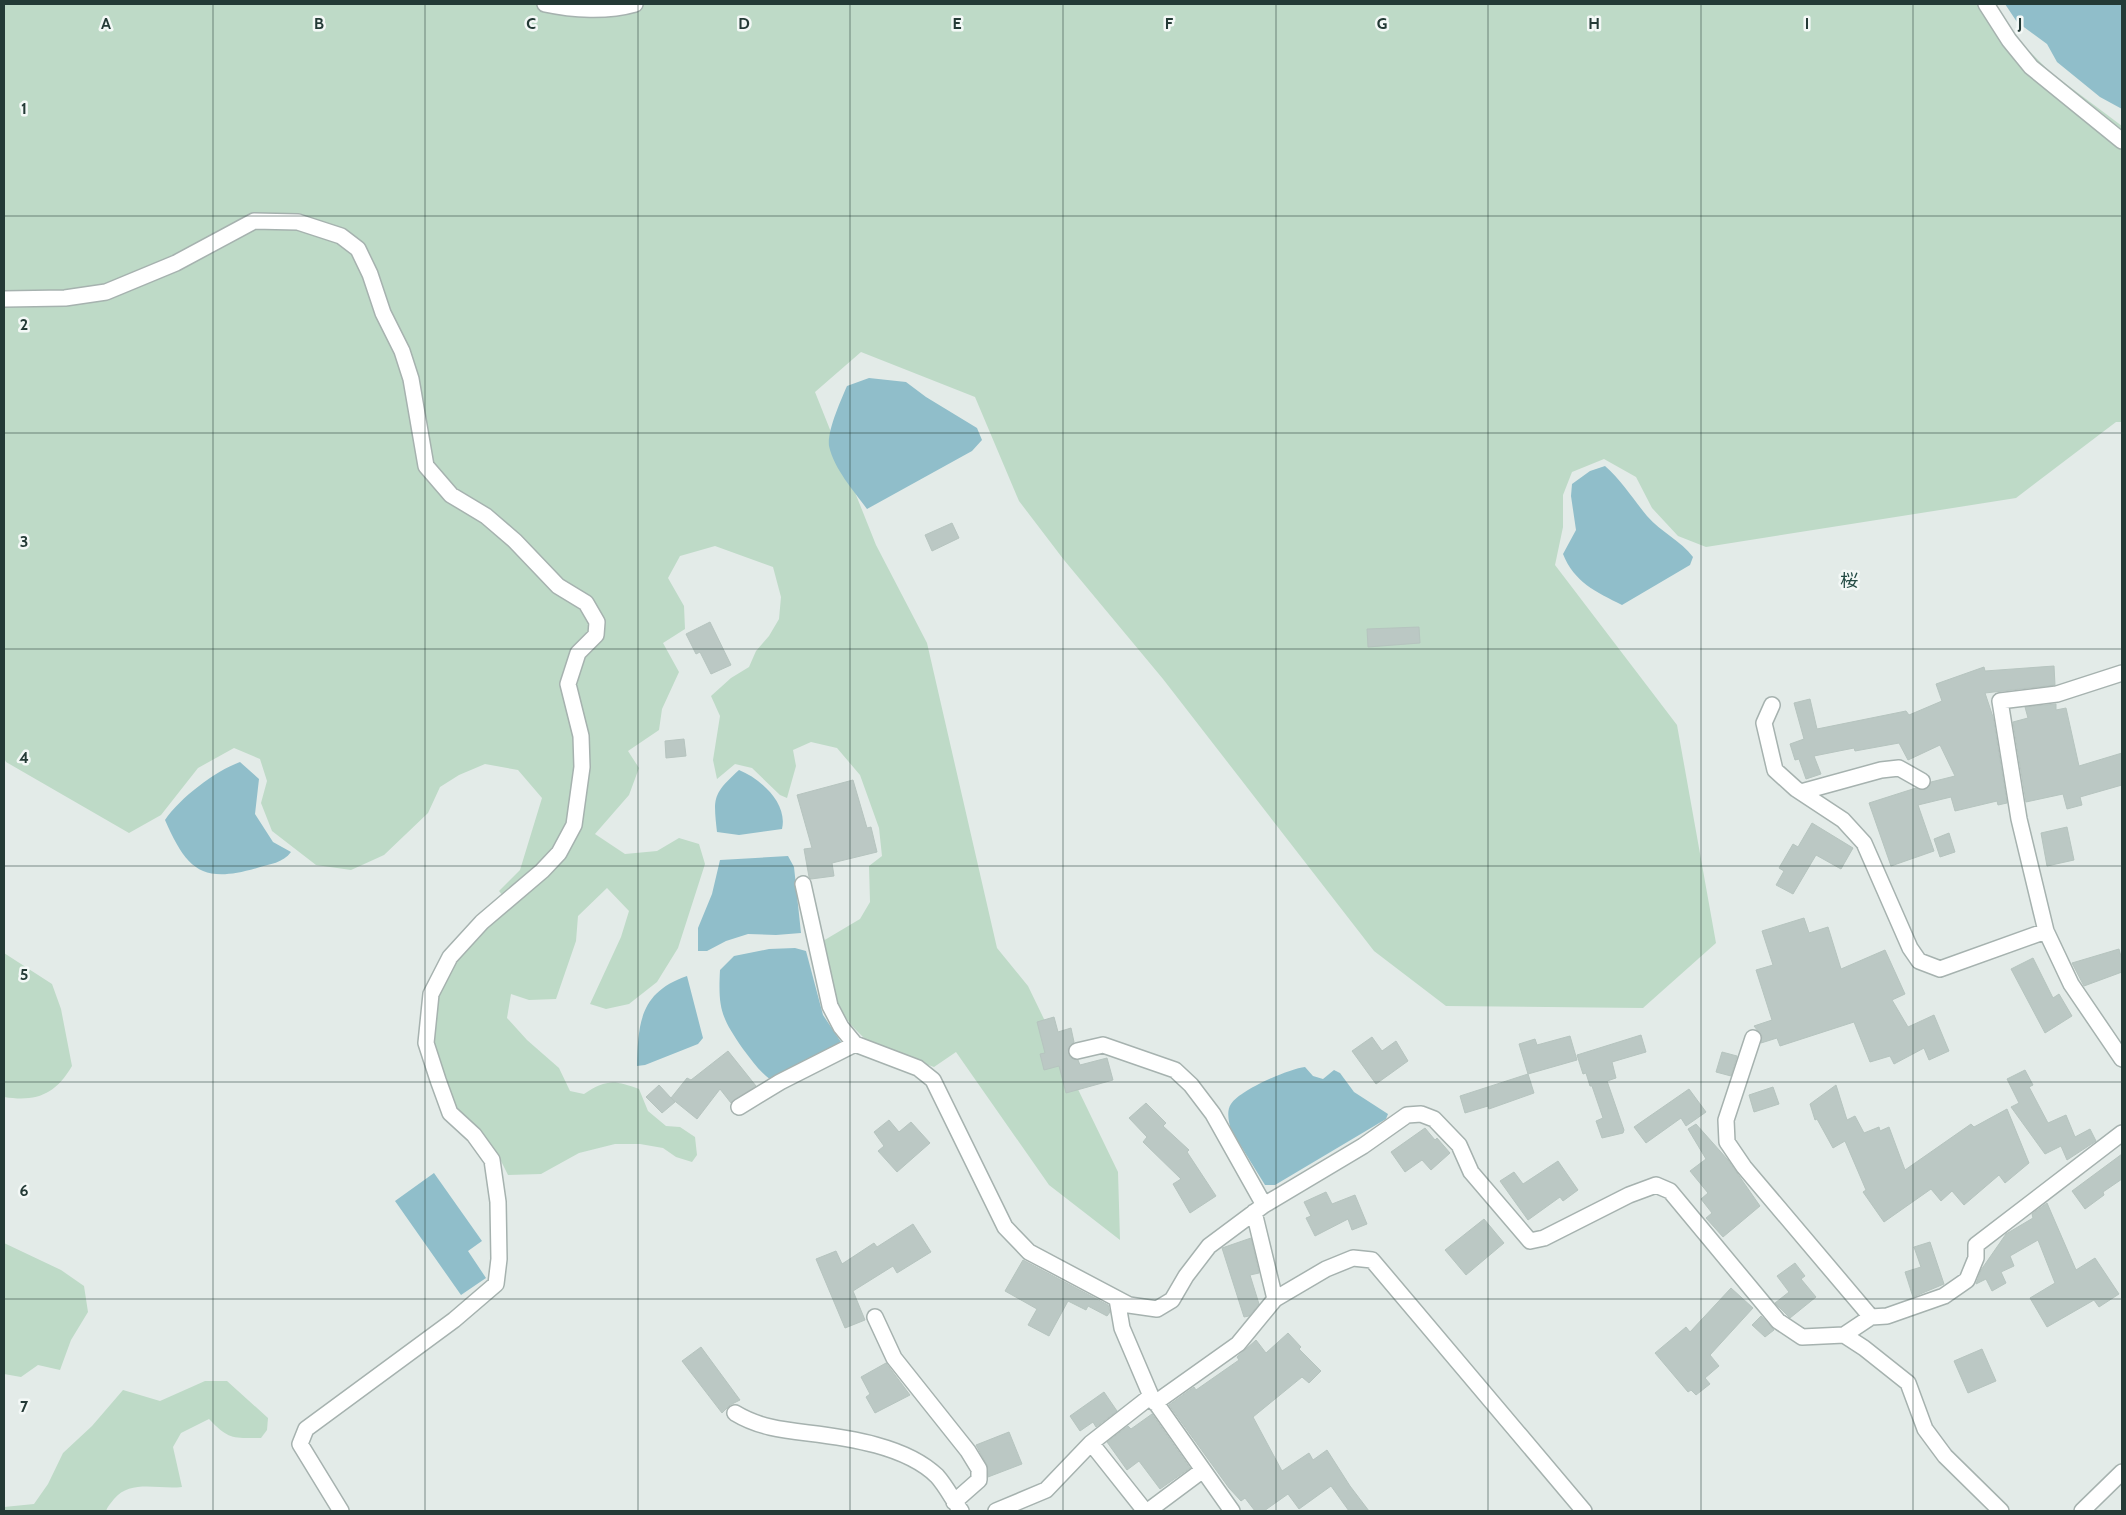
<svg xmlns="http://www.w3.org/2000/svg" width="2126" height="1515" font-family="Cabin,'Noto Sans JP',sans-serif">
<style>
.green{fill:#bedac7}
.water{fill:#90beca}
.building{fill:#bbc8c4;stroke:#b6c4bf}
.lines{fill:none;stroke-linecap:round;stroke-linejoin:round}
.minor-casing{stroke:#a6b2af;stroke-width:18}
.minor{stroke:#fff;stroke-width:15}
.grid{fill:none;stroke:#243a36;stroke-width:1;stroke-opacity:0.55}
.labels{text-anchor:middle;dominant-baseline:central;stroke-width:5;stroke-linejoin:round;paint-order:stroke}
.neighbourhood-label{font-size:18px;fill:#224a43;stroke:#f3f8f6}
.grid-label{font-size:16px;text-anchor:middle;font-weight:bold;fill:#243a36;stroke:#f3f8f6;stroke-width:5;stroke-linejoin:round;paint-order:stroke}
</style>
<rect width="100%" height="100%" fill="#e3ebe8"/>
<path class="green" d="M4,4h1979l67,68 72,54v296h-6l-100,76 -310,49 -28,-11 -26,-28 -16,-31 -32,-18 -32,13 -9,23v32l-8,38 122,160 39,218 -73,65 -197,-2 -72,-55 -211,-272 -99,-119 -45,-59 -44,-104 -114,-45 -46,40 61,153 51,98 70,305 31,38 90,186 2,68 -71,-55 -93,-133 -22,15 -63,-22 -19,-19 -17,-23 -12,-62 37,-22 10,-17 -1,-36 13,-10 -3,-28 -19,-53 -23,-27 -26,-6 -18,8 3,16 -9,32 -7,-3 -28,-27 -17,-4 -18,15 -4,-19 7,-44 -9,-20 20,-18 18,-11 7,-16 13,-15 10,-17 2,-22 -8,-30 -58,-21 -35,10 -12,22 16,28 1,23 -22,14 16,29 -17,37 -3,21 -31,21 11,17 -10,27 -34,39 30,20 32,-3 22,-13 20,6 6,20 -27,84 -21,34 -28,22 -23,5 -16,-5 31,-67 8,-26 -22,-23 -29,28 -2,25 -20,58 -27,1 -18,-6 -4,24 20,22 32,28 11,23 14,3c22,-15 31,-14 55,-5l9,22 18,15 14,1 15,10 2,18 -5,7 -16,-5 -13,-9 -23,-4h-25l-36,9 -38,21 -33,1 -11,-22 -43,-48 -15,-36 -8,-40 6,-37 21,-35 20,-24 33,-27 -12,-15 21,-21 22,-72 -24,-28 -33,-6 -26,11 -19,12 -12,26 -44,42 -33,15 -35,-5 -44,-34 -11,-28 6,-22 -7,-22 -26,-11 -36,20 -37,47 -32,18 -123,-71 -2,-4z
M4,953l48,31 9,25 11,57c-17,29 -36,36 -68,31z
M4,1243l57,27 23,16 4,26 -17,28 -11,30 -22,-5 -17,12 -17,-3z
M205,1381h22l41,37 -1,12 -6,8c-28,0 -32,2 -52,-19l-28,14 -8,14 9,40c-23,3 -51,-8 -68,12 -3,4 -7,8 -8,12h-102v-4l30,-3 14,-20 15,-31 29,-27 31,-36 37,11z"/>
<path class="water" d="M2005,4h117v105l-22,-12 -43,-35 -10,-18 -30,-22z
M869,378l37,4 20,15 51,31 5,12 -10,11 -105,58c-13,-18 -33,-40 -38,-63 -2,-15 12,-46 18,-60z
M1605,466c17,15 28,33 42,50 14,16 34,25 46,41l-3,8 -68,40c-26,-13 -48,-23 -59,-51l13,-24 -5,-34 1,-12 18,-13z
M240,762l19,17 -4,35 18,28 18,10c-8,11 -21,12 -34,16 -55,16 -70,2 -92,-48 15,-22 50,-49 75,-58z
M739,770c22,9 49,33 43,59l-43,6 -22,-3c-4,-35 -4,-38 22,-62z
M788,856l6,11 7,66 -25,2 -28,-1 -22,7 -19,10h-9v-23l14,-34 8,-34z
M795,948l11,3 17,64 18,27 -70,38c-12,-9 -19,-19 -28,-31 -22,-32 -25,-40 -23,-79l14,-14 35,-7z
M687,976l16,62 -5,6 -53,21 -8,1c1,-45 4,-74 50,-90z
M1305,1067l8,9 10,3 11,-9 6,3 14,19 34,22 -2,5 -111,66h-10l-34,-55c-2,-7 -5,-19 0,-26 9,-14 57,-35 74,-37z
M434,1173l48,68 -14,10 18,27 -25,17 -66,-94z"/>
<path class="building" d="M952,523l7,15 -27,13 -7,-16z
M710,622l21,43 -20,9 -11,-22 -4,2 -10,-20z
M1419,627l1,16 -52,4 -1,-18z
M2054,666l1,19 -70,8 8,24 14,86 -9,2 -1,-4 -42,10 -4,-14 -33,8 16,46 -43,15 -22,-63 47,-15 10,1 5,-7 24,-6 -15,-31 -32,15 -9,-17 -44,8 -1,-3 -40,8 7,18 -15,5 -7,-20 -4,1 -5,-16 14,-5 -10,-36 16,-4 7,30 89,-18 3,4 33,-14 -6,-17 48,-17 1,4z
M2056,704v6l10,-2 13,58 43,-13v32l-42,12 2,8 -15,4 -4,-15 -37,8 -13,-80 15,-4 -3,-11z
M684,739l2,17 -20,2 -1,-17z
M853,780l14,48 4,-1 6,25 -45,11 2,13 -23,3 -2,-2 -5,-28 8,-1 -15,-53z
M1812,823l41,25 -12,21 -25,-14 -23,39 -17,-9 8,-14 -5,-3 14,-24 5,3z
M2067,827l7,33 -27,6 -6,-33z
M1949,833l6,19 -15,5 -6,-18z
M1804,918l5,15 19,-6 13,42 44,-19 20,44 -13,6 16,27 26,-12 15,36 -20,9 -5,-12 -30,16 -4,-8 -20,6 -16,-40 -74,24 -3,-8 -16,5 1,-7 -8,-10 18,-6 -16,-50 17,-5 -11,-34z
M2119,949l3,11v12l-38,14 -12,-23z
M2033,958l20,40 6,-4 13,22 -27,17 -34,-64z
M1054,1017l4,15 13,-4 3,14 -6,7 2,8 8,3 2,5 27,-7 6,22 -47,13 -7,-27 -15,4 -4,-16 5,-1 -8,-31z
M1641,1035l5,17 -34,10 4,16 -9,3 17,49 -1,3 -21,5 -6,-17 7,-3 -11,-32h-2l-4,-13 -3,1 -6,-19z
M1570,1036l7,24 -49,14 -9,-30 16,-5 2,6z
M1372,1037l10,14 14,-10 12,20 -32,23 -24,-33z
M728,1051l28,35 -25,17 -11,-14 -23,30 -26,-21 4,4 -13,11 -16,-16 13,-12 12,13 16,-20 4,2z
M1722,1052l15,4 -6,20 -15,-4z
M2025,1070l8,15 -4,2 19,36 18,-8 9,22 15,-8 6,12 -29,19 -6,-14 -16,8 -34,-47 8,-4 -12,-24z
M1528,1074l6,19 -45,16 -1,-3 -23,7 -5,-17z
M1836,1085l11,35 8,-4 9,17 15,-6 1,4 9,-4 16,43 66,-46 3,3 33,-18 22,54 -24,20 -6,-8 -35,30 -12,-14 -11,10 -10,-12 -47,33 -21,-30 3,-2 -21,-49 -12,7 -16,-29 -2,1 -5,-16z
M1773,1087l6,17 -25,8 -5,-17z
M1689,1089l17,23 -20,14 -5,-8 -35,25 -12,-16z
M1146,1103l20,20 -3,3 26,24 -2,2 29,44 -26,17 -17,-29 8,-5 -38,-37 4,-5 -18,-19z
M889,1120l10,12 12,-10 19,21 -33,29 -19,-21 6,-5 -10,-14z
M1696,1124l32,36 32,46 -37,31 -17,-19 6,-5 -11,-14 7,-6 -18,-22 16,-12 -18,-30z
M1425,1128l10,12 2,-2 13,15 -19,17 -9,-10 -17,12 -14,-20z
M2122,1154v25l-19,13 1,3 -19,14 -13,-18z
M1558,1161l20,29 -15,11 -3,-4 -32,23 -28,-39 14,-9 9,12z
M1326,1192l6,12 23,-9 12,29 -15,6 -4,-11 -33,17 -9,-18 5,-2 -7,-14z
M2047,1203l29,67 19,-12 24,36 -20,13 -5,-7 -47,27 -17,-29 25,-15 -17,-43 -28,16 4,10 -13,6 5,11 -14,8 -6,-12 -10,5 5,-14 25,-36 27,-16 -1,-4z
M1484,1219l20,24 -38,32 -21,-25z
M913,1224l18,28 -34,21 -4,-7 -40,25 12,29 -20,8 -29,-69 20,-8 6,13 32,-21 3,4z
M1251,1238l8,35 -9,2 9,29 -10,12 -5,1 -22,-69z
M1930,1242l14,42 -31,13 -8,-25 16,-5 -7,-20z
M1023,1260l85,45 2,7 -3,4 -19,-10 -2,4 -18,-9 -19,35 -21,-11 9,-16 -32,-18z
M1795,1263l10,13 -4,3 15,18 -26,21 -15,-15 14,-11 -12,-16z
M1731,1288l22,20 -43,47 9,11 -14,12 5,6 -14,11 -5,-5 -3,2 -33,-39 31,-26 4,5z
M1761,1316l13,14 -9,7 -13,-12z
M1288,1333l13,14 -2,2 22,22 -12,12 -7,-6 -49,40 29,54 27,-18 4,7 14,-10 23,36 19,25h-20l-18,-25 -32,23 -11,-15 -24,17h-9l-10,-13 -4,3 -12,-13 -60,-83 25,-18 2,3 43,-30 -2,-3 19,-17 10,13z
M701,1347l39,53 -10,5 -8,8 -40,-52z
M1982,1349l14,32 -28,12 -14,-32z
M886,1363l24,32 -35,18 -9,-16 4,-3 -9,-17z
M1104,1392l13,19 -21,16 -3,-5 -13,9 -10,-15z
M1152,1414l38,54 -30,21 -21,-28 -12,9 -20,-28 21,-16 3,3z
M1009,1432l13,32 -34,13 -1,-12 -11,-20z"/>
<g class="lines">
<defs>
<path id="minor" d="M545,4c28,6 62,8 90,0
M1986,4l23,36 22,27 91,74
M4,299l61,-1 41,-6 70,-29 78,-42 44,1 43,14 17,13 12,25 13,39 19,38 9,28 15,87 25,29 35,21 29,25 43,45 28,17 11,19 -1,13 -18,18 -10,31 13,52 1,31 -8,58 -15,28 -17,18 -60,51 -32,35 -19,37 -5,49 12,37 12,33 24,22 18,25 6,42 1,57 -3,25 -42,36 -148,109 -6,15 41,67
M2122,673l-65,21 -57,7 19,118 27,112 25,53 51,75
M1772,705l-8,18 11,47 21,19 47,31 21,23 46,105 9,13 21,8 106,-38
M1801,792l80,-22 18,-2 23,13
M803,884l27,122 11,21 14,17
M1753,1038l-27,82 1,22 17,25 127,150
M1077,1051l26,-6 72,25 16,15 22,29 51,91
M739,1107l41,-25 75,-38 63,24 15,12 72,147 24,25 100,53 28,4 15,-9 14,-24 23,-30 55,-41 99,-59 44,-31 14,-1 13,5 25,26 12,27 59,69 14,-3 85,-43 27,-10 14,6 108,130 24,16 42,-2 27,-18 16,-1 57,-20 23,-16 9,-22v-13l146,-112
M1117,1299l5,29 29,68 81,115
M1275,1299l51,-30 27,-11 19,2 212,251
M875,1317l19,41 74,93 11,18v11l-25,22
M1844,1335l20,13 44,35 17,46 20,27 56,55
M1155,1403l83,-59 37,-45 -21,-87
M735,1413c23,14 47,17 73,20 41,5 98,13 129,43 9,10 16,24 24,35
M1091,1443l54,68
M996,1511l50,-21 45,-47 60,-47
M1148,1511l55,-41
M2082,1511l40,-39"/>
</defs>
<use href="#minor" class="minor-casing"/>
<use href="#minor" class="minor"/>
</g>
<path class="grid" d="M213,4v1507M425,4v1507M638,4v1507M850,4v1507M1063,4v1507M1276,4v1507M1488,4v1507M1701,4v1507M1913,4v1507M4,216h2118M4,433h2118M4,649h2118M4,866h2118M4,1082h2118M4,1299h2118"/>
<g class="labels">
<g class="neighbourhood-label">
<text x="1849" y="581">桜</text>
</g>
</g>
<g class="grid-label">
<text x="106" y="29">A</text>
<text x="319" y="29">B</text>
<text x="531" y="29">C</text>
<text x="744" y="29">D</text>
<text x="957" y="29">E</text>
<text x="1169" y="29">F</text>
<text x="1382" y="29">G</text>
<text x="1594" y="29">H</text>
<text x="1807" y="29">I</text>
<text x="2020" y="29">J</text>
<text x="24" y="114">1</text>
<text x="24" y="330">2</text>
<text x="24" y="547">3</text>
<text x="24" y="763">4</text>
<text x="24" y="980">5</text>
<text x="24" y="1196">6</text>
<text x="24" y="1412">7</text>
</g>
<rect width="2126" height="1515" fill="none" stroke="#243a36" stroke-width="10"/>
</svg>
